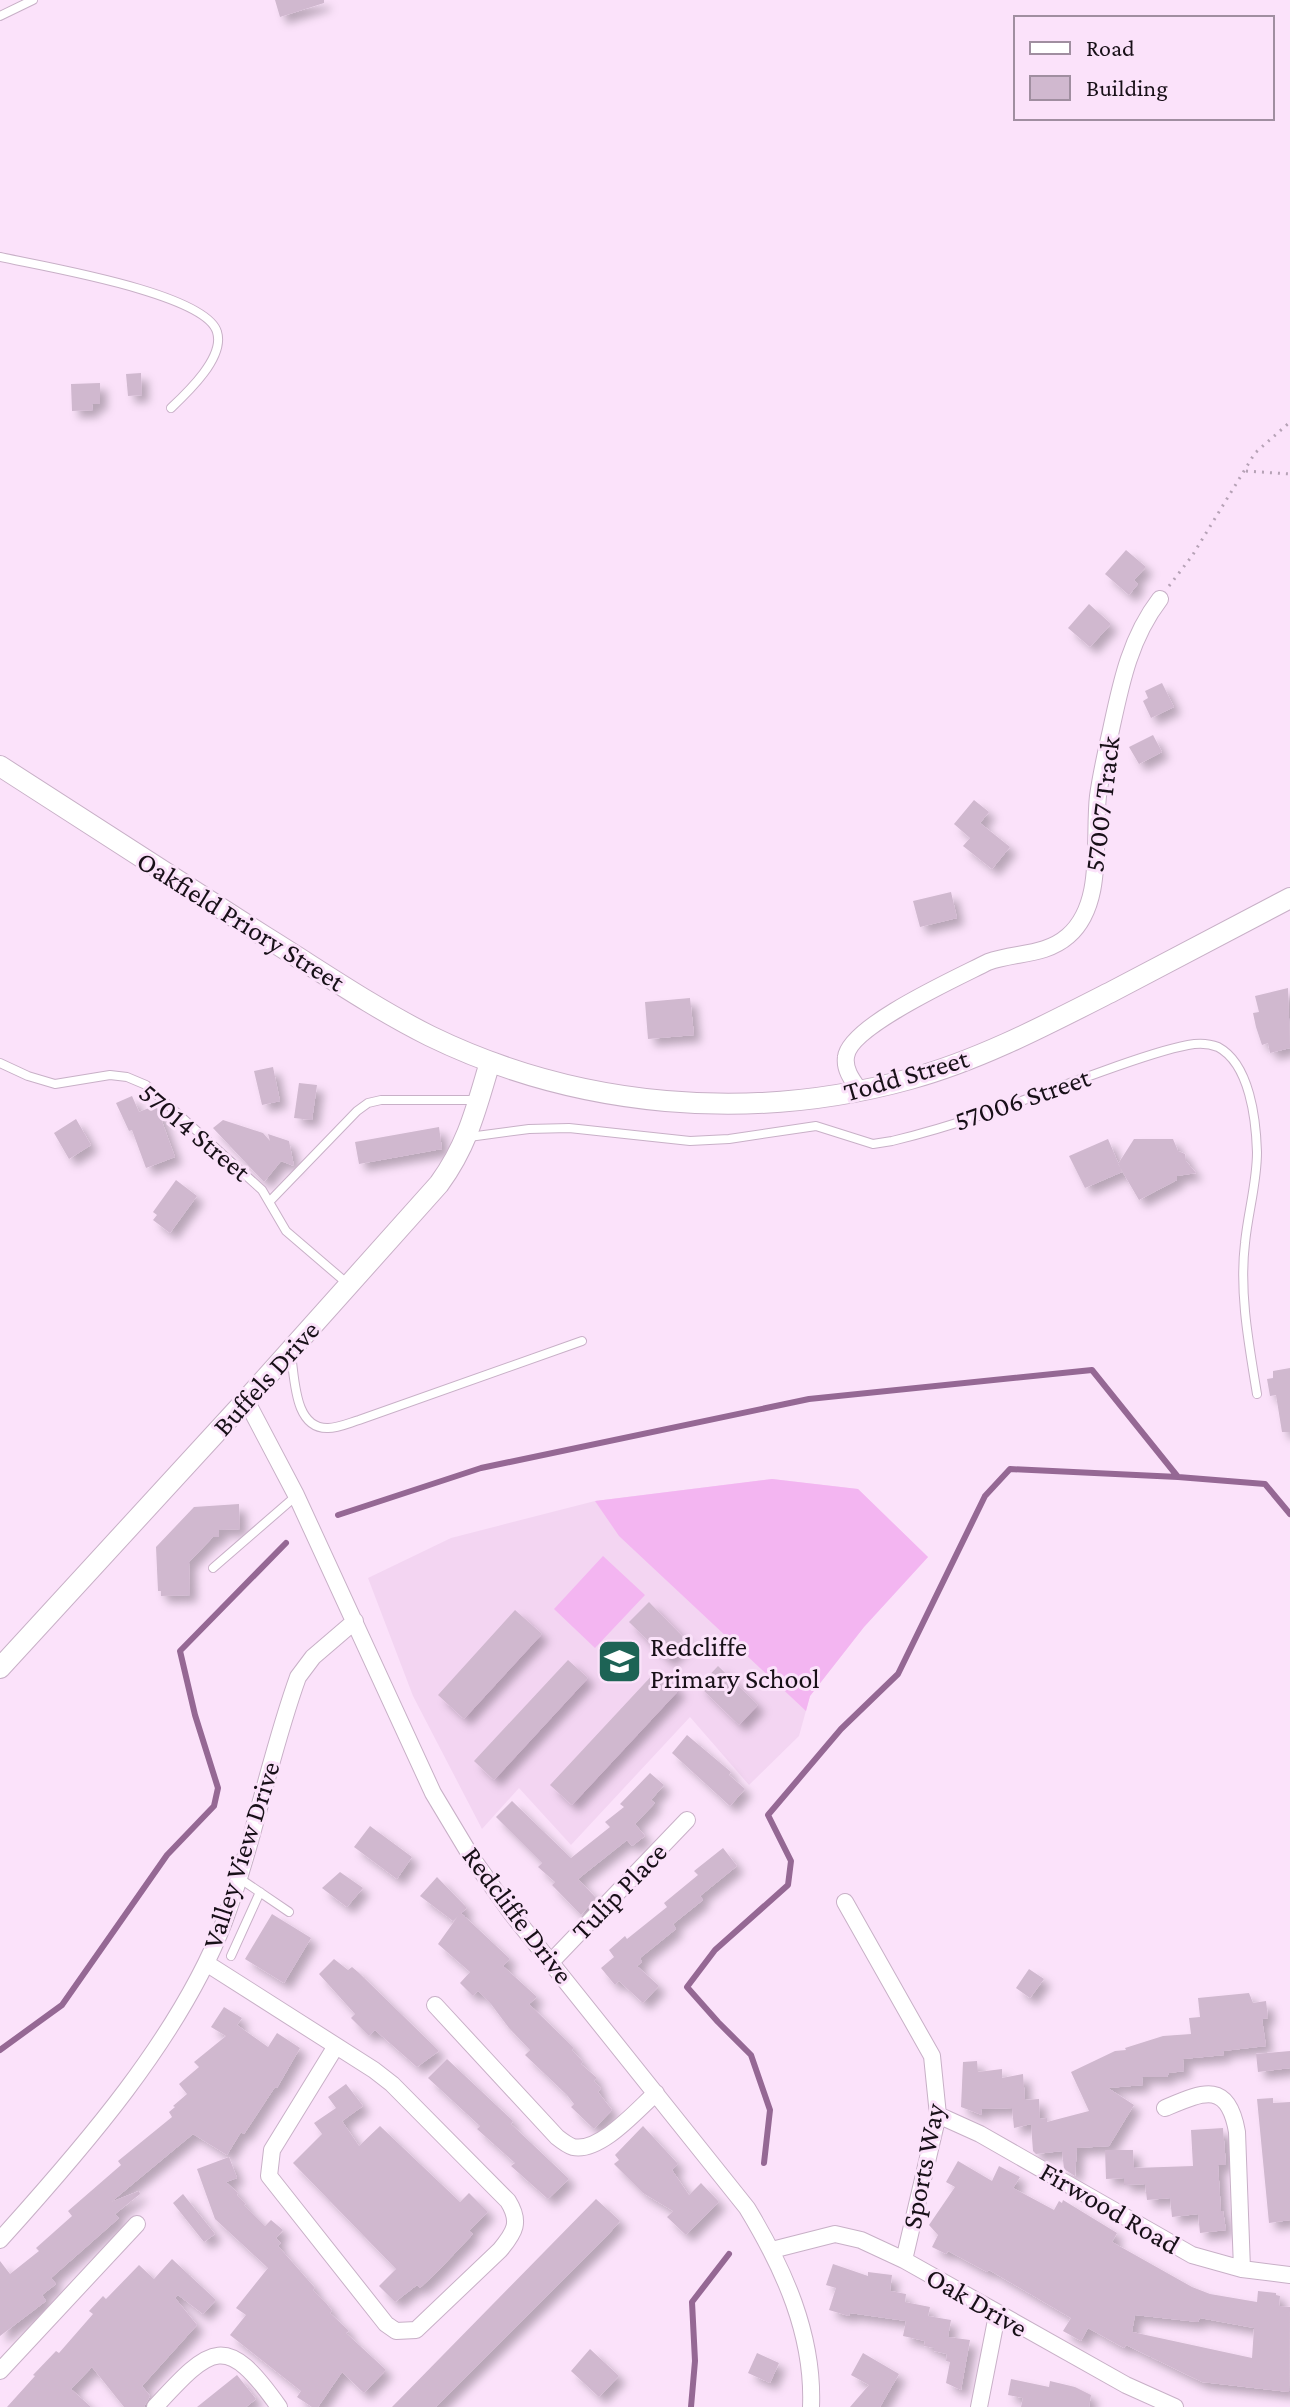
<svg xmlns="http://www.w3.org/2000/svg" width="1290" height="2407" font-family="'Crimson Pro',serif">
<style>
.built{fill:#f3d5f2}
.grass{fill:#f3b5f1}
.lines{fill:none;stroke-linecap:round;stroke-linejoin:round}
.stream{stroke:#956894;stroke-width:6}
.building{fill:#d0b8cf;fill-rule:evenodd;filter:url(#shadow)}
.service-casing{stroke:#c8b0c7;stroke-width:10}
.minor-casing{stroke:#c8b0c7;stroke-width:18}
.tertiary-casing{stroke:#c8b0c7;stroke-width:22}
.path{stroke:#b6a2b6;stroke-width:3;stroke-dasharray:2 6;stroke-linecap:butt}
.service{stroke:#fff;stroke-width:8}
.minor{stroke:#fff;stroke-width:16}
.tertiary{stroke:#fff;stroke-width:20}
.labels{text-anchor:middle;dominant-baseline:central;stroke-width:6;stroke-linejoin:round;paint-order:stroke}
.street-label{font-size:28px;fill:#181018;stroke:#fbe2fa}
.poi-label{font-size:28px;fill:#181018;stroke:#fbe2fa;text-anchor:start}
</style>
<defs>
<filter id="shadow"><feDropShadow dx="7" dy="7" stdDeviation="4" flood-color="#0004"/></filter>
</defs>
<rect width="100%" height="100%" fill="#fbe2fa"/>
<path class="built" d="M772,1479l86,10 70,68 -64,70 -54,69 -11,40 -50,49 -59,-68 -119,128 -52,-57 -37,41 -69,-133 -45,-118 83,-40 144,-37z"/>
<path class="grass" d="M772,1479l86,10 70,68 -64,70 -54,69 -4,15 -187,-175 -24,-35z
M603,1556l42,39 -50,53 -41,-39z"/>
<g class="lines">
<path class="stream" d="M338,1515l143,-47 328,-69 283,-29 86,107 87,7 25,30
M0,2050l62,-45 105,-150 47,-49 4,-18 -23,-73 -15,-64 106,-108
M764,2163l6,-53 -19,-55 -33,-33 -31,-35 28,-37 73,-65 3,-24 -23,-46 73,-86 57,-55 87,-178 25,-27 168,8
M691,2407l4,-46 -3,-59 37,-48"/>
</g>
<path class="building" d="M275,0h49v3l-44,14z
M141,373l1,22 -14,1 -2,-22z
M100,383v21h-8l1,6 -21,1 -1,-27z
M1126,550l20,17 -12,13 4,4 -9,11 -24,-21z
M1089,604l22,20 -21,23 -22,-19z
M1162,683l12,24 -23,11 -8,-17 5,-3 -3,-7z
M1153,735l9,17 -23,12 -10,-17z
M974,800l15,12 -9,11 30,24 -18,22 -29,-23 7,-8 -16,-14z
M951,892l6,26 -37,9 -7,-26z
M1288,988l2,60 -20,5 -2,-10 -6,2 -6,-18 -3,-14 6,-1 -4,-16z
M690,998l4,37 -46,4 -3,-37z
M273,1067l7,34 -18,4 -8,-34z
M299,1083l18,2 -5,35 -18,-2z
M132,1096l7,16 17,-7 19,52 -29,11 -14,-38 -3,1 -13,-28z
M76,1119l15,26 -22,14 -15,-26z
M223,1120l40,13 7,8 -2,-7 21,7 5,25 -13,-5 -17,21 -51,-54z
M439,1127l3,22 -83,15 -4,-22z
M1108,1139l14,33 -37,16 -16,-32z
M1134,1139h39l5,12 7,3 1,7 10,12 -19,3v4l-38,20 -21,-36z
M176,1180l21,16 -27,37 -17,-13 4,-5 -4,-3z
M1290,1368v64h-8l-6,-37 -6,1 -3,-17 6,-1v-7z
M239,1504l1,25 -21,1v7h-6l-24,25 1,33 -29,1v-5h-3l-2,-44 38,-40z
M649,1602l38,39 -19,19 -39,-38z
M515,1610l27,24 -78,85 -26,-24z
M568,1660l20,18 -94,102 -20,-19z
M718,1666l40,39 -19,20 -40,-39z
M657,1670l22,20 -107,115 -22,-20z
M687,1735l44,37 -2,3 16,14 -15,17 -58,-53z
M650,1773l14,12 -13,15 4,3 -20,21 10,12 -13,10 -5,-6 -49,39 18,19 -15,17 -29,-30 3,-3 -17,-15 4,-4 -46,-46 16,-16 59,57 39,-31 -5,-5 19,-15 -4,-3z
M370,1826l42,31 -15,22 -43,-32z
M723,1848l14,18 -37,30 3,4 -30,24 3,5 -36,29 2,4 -5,4 22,20 -16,17 -24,-22 -4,4 -14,-17 13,-11 -5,-7 16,-14 2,3 40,-32 -3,-4 34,-28 -4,-4z
M340,1872l23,16 -16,19 -25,-19z
M437,1877l30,31 -6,5 49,46 -7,7 34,31 -8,7 45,44 -2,2 11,12 -2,2 16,14 -3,3 7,7 -3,4 14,18 -18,19 -23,-22 3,-3 -7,-9 -42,-40 5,-5 -21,-22 -18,-24 -13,-13 -5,5 -13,-13 10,-11 -32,-28 20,-28 -5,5 -33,-25z
M272,1914l39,24 -27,45 -39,-24z
M334,1959l14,11 4,-3 6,5 81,79 -22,16 -42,-37 -6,6 -18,-18 4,-4 -36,-40z
M1029,1969l15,10 -14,19 -14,-10z
M1249,1993l4,10 13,-2 2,17 -6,1 4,27 -43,5 1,4 -41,4 1,12 -15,2 -2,4h-25l1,8 -35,3 26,17 -25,41 -32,2 -2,28 -11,-7 -2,-18 -26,3 -3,-3 -2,-27 -17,4 -2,-20 -31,1 1,6 -21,-8 2,-45 14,-1 1,11 24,-3v9l21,-4 2,26 14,-1 1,20 7,-1v4l42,-11 -18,-39 44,-21 11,-1 -1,-2 38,-12 28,-2 -2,-16 11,-1 -2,-19z
M224,2007l18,11 -5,7 31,22 9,-14 23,15 -23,40 -2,-1 -31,47 -3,-2 -14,23 -34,-21 -82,68 28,-11 1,3 -25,20 4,4 -68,60 5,6 -14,11 4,6 -46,35v-75l10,13 29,-23 -3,-3 36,-32 -4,-5 53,-46 -3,-4 54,-44 -3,-5 6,-5 -2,-1 14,-12 -8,-10 20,-17 -5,-5 32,-26 -15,-9z
M1290,2051v17l-32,4 -2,-18z
M447,2059l66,62 -2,3 58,55 -21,20 -37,-33 4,-3 -38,-34 3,-3 -52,-48z
M346,2084l17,22 -21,15 17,25 21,-20 80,76 9,-9 19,19 -19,19 4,3 -35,37 -18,17 -3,-3 -22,17 -16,-16 17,-17 -103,-106 29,-29 -8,-11 22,-15 -8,-11z
M1273,2098v5l17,-1v118l-21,3 -12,-124z
M643,2126l35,38 -6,6 17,25 12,-12 18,19 -33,33 -19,-18 6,-6 -30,-18 -29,-29 5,-4 -4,-5z
M1223,2128l3,37h-8l3,46h2l3,19 -26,3 -2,-19 -26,3 -2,-19 -23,2 -2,-16 -21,1v-7l-18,1 -1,-29h28l1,18 59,-2 -2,-36z
M229,2157l8,21 -11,4 12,11 -1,2 9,9 -2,1 21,21 6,-6 12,10 -7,8 5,5 -3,3 37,42 -2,2 13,13 6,8 -2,2 19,18 -3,2 40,37 -22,23 -22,-21 -24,35h-6l-15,-10 4,-6 -71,-56 16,-20 -10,-7 32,-40 -53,-49 -18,-50z
M958,2161l34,20 7,-15 21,11 -7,11 41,22 5,-9 3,2 1,-3 54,33 -5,9 80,45 18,7 47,8 1,-11 18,2v2l4,1 -1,10 11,1 -1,85 -87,-10 -76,-37 -2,3 -36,-20 -7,13 -18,-10 8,-13 -82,-48 -2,2 -39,-21 -2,3 -14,-7 6,-12 -9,-10 26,-38 -9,-5zM1135,2315l63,7 2,-4 54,10 -2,30 -120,-26z
M183,2194l32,40 -11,8 -31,-39z
M596,2199l24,22 -13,15 -171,171h-44z
M172,2259l44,41 -13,14 -25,-19 -3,3 22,27 -55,61 8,10 -6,11h-20l-32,-40 -21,22 20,18h-84l28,-31 -2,-1 23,-24 3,2 34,-39 -4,-3 14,-15 3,3 33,-34 15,14z
M833,2264l35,12v-4l24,3 -2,16 16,3 -1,8 25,5 -2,9 23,4 -3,17 22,3 -9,50 -15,-7 4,-21 -4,-1 1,-7 -13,-3v-3l-10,-2 1,-5 -22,-5 3,-15 -56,-8 -1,3 -20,-6 7,-22 -10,-3z
M590,2349l29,27 -20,21 -28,-26z
M757,2353l22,10 -9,20 -22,-10z
M863,2353l36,21 -19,33h-30l19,-22 -18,-10z
M237,2375l19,24 -10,8h-49z
M1011,2379l38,8 1,-6 25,6 16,8 -2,12h-68l2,-9 -15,-3z"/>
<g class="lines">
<defs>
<path id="service" d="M0,16l33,-16
M0,257c40,9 206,36 217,75 8,25 -29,60 -46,76
M0,1063l28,13 27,8 55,-9 17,2 19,8 116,105 24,41 63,54
M469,1137l60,-8 40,-1 121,13 39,-2 87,-13 57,18 19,-3c63,-15 125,-38 186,-61 32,-11 77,-29 110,-35 10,-2 20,-2 30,2 32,17 38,73 39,105 0,31 -9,60 -12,91 -6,50 4,102 12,151
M270,1201l87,-90 11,-8 13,-3h95
M291,1355c4,23 3,74 37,73 10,0 21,-5 31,-8l223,-79
M213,1568l83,-72
M239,1878l50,34
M231,1956l29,-64"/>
<path id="minor" d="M860,1091c-7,-10 -16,-21 -14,-34 3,-31 113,-80 142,-95 28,-10 57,-6 80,-26 37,-32 25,-97 30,-140 3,-22 8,-44 13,-66 10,-47 19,-92 49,-131
M246,1400l50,95 137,298 39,65 40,56 235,294c37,61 67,127 64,199
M845,1902l87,154 6,59 -34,145
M551,1962l136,-142
M206,1963l168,107 18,14 116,117c13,21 7,31 -8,49l-84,80 -20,1 -10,-7 -117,-148 3,-26 64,-104
M435,2005l122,132c5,4 10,8 16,10 27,6 64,-37 83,-54
M1165,2108c38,-16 63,-28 72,24l5,137
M938,2115l42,19 212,121 50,14 48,6
M0,2240c82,-91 180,-203 224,-318 30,-80 45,-165 74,-245l15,-20 42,-36
M772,2250l63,-16 26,6 43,20 222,125 49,22
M0,2371l137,-147
M155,2407c57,-62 71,-75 124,0
M979,2407l18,-92"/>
<path id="tertiary" d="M0,766c88,57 176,114 264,170 55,34 108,71 166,100 148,72 321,87 480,43 70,-19 138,-55 203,-88 59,-31 118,-62 177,-93
M0,1668l246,-268 193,-216c29,-40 37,-75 51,-122"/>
</defs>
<use href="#service" class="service-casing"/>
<use href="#minor" class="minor-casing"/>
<use href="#tertiary" class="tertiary-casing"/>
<path class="path" d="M1246,471l44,3
M1169,586l23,-30 63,-103 35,-31"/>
<use href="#service" class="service"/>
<use href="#minor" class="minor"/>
<use href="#tertiary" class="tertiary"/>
</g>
<defs>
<symbol id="school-square" viewBox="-11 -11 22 22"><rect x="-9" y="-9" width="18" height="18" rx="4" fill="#1d6355" stroke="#fbe2fa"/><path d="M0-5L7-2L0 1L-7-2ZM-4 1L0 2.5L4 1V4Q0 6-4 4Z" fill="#fff"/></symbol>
</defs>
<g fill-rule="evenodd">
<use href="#school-square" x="594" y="1636" width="51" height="51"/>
</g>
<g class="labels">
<g class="street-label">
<text transform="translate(1102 804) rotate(-83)">57007 Track</text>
<text transform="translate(241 921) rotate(32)">Oakfield Priory Street</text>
<text transform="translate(906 1075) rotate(-16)">Todd Street</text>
<text transform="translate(1022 1099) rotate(-19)">57006 Street</text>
<text transform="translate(195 1132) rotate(40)">57014 Street</text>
<text transform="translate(266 1378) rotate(-48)">Buffels Drive</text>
<text transform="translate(241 1855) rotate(-72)">Valley View Drive</text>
<text transform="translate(619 1891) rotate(-46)">Tulip Place</text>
<text transform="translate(518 1915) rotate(53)">Redcliffe Drive</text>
<text transform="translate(923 2166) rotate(-79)">Sports Way</text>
<text transform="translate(1110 2208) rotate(30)">Firwood Road</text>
<text transform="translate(977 2302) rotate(30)">Oak Drive</text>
</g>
<g class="poi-label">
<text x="650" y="1646">Redcliffe<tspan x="650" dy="32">Primary School</tspan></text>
</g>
</g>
<rect x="1014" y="16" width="260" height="104" fill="#fbe2fa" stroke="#a08ea0" stroke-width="2"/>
<rect x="1030" y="42" width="40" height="12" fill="#ffffff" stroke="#a08ea0" stroke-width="2"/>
<text x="1086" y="56" font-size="24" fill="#181018">Road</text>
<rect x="1030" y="76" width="40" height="24" fill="#d0b8cf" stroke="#a08ea0" stroke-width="2"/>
<text x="1086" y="96" font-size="24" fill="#181018">Building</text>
</svg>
